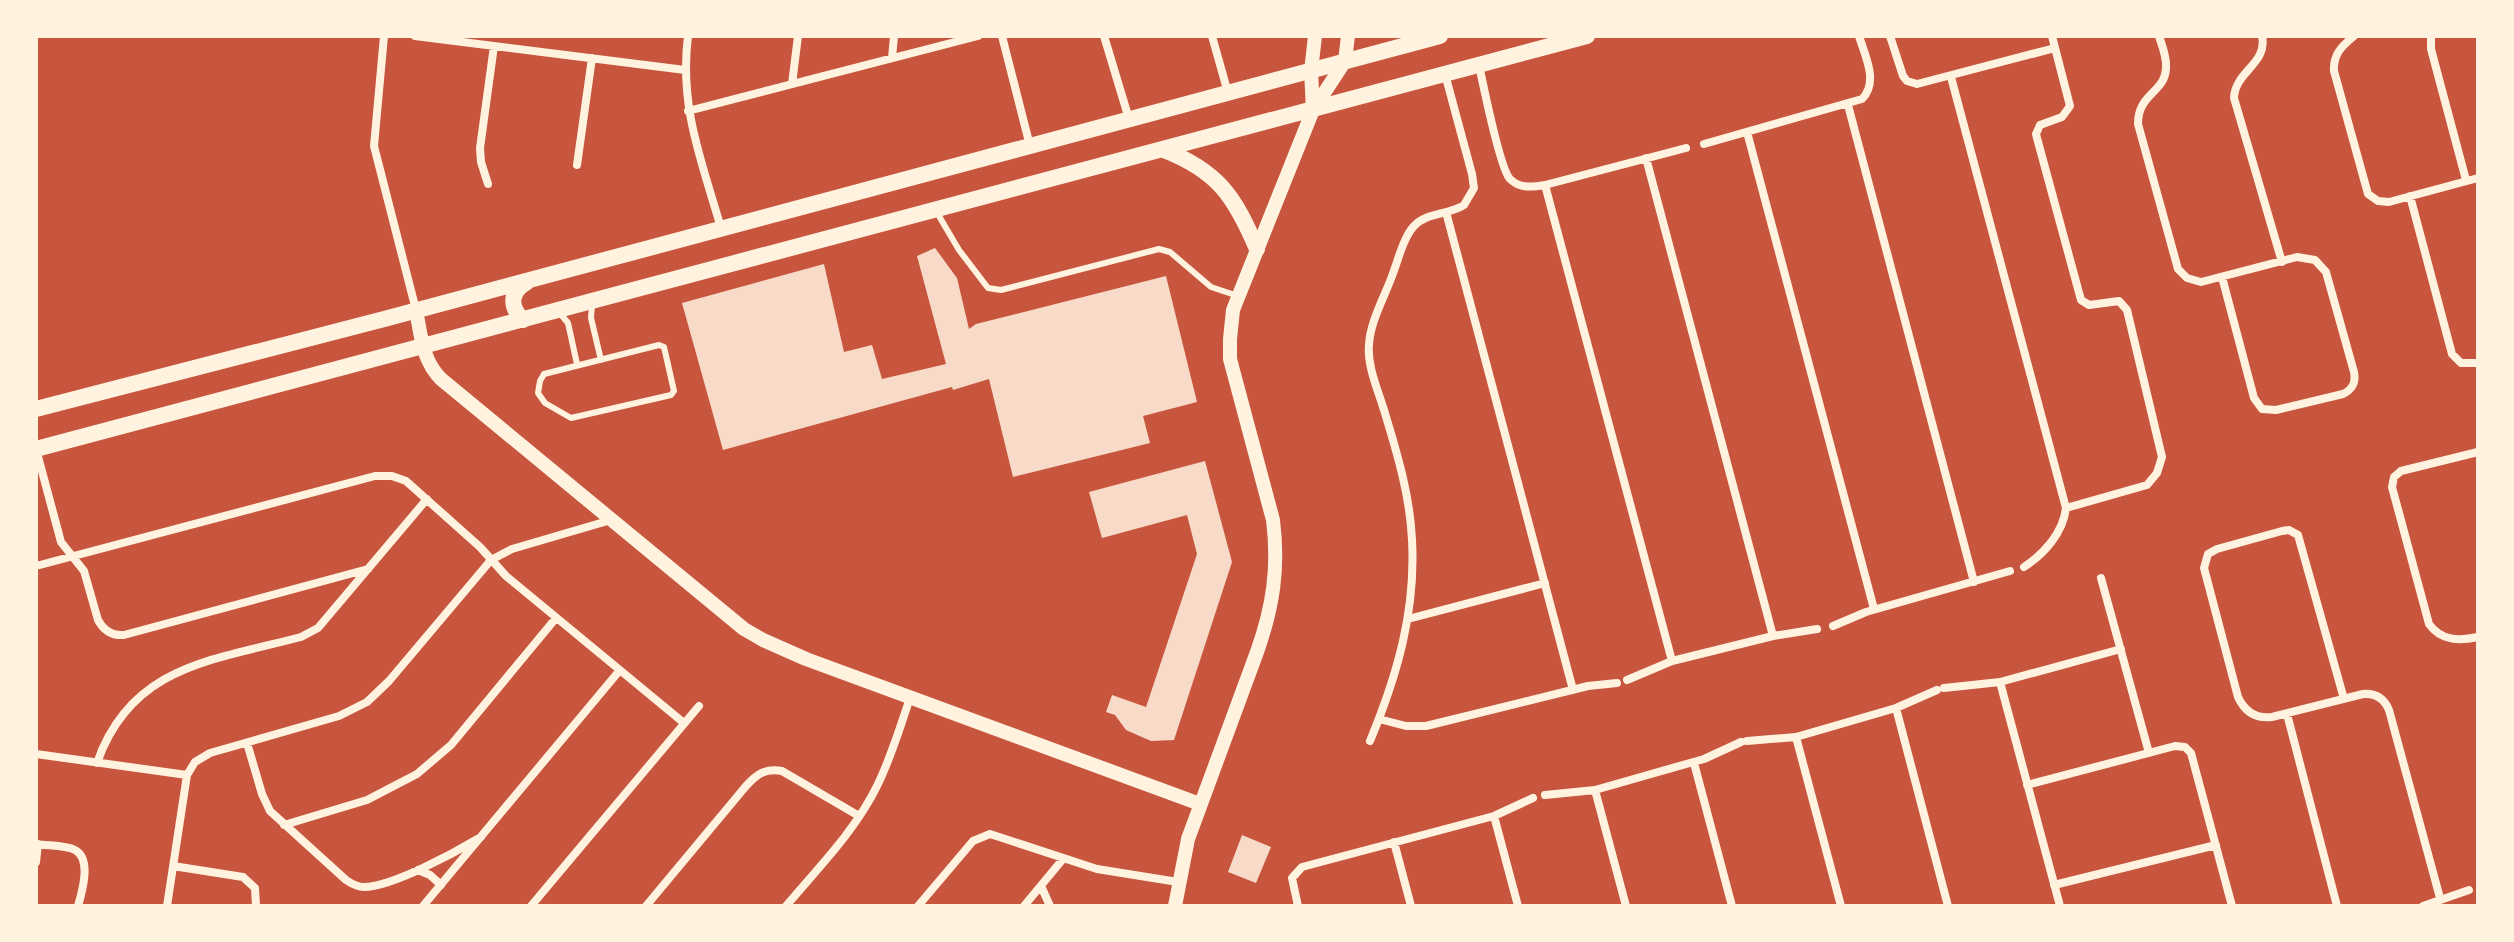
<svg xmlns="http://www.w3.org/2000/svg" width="2514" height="942" font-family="'Nunito Sans',sans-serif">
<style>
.building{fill:#f7dbc8}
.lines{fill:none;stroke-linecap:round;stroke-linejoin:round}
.service{stroke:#fff3e0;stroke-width:6}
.minor{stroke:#fff3e0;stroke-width:8}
.tertiary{stroke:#fff3e0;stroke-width:14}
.secondary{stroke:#fff3e0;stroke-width:16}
</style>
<rect width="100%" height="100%" fill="#c8553d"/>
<path class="building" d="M935,248l22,30 12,51 7,-5 190,-48 31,126 -54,14 7,27 -137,34 -24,-98 -36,11 -1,-3 -229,63 -41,-147 142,-39 20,88 28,-7 10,34 64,-15 -29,-108z
M1205,461l27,101 -58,178 -23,1 -25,-11 -11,-15 -9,-3 6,-17 34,12 51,-153 -10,-39 -85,23 -13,-46z
M1242,835l29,12 -15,36 -28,-11z"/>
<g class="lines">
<path class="service" d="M936,211l23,39 29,38 13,2 158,-41 11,3 41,35 27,9
M592,305l-1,13 10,42
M558,311l10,12 9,41
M659,345l5,2 10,44 -3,4 -100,23 -26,-15 -7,-10 2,-12 4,-7z"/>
<path class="minor" d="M384,36l-10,110 42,164
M415,36l270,34
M688,36c-9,71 14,126 33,192
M1002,36l28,110
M1104,36l25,83
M1212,36l16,57
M1890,36l13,40 4,5 10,3 138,-36
M2052,36l18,70 -8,11 -22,8 -4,9 1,4 44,162 8,5 30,-4 8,9 35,147 -5,16 -10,12 -81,23
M2159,36c3,10 8,21 7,32 -1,25 -28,25 -28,56l40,145 9,9 14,4 96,-25 18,3 11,12 28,100c2,10 -1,17 -11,22l-67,16 -14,-1 -8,-11 -32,-121
M2262,36c6,28 -27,35 -28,62l48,164
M2354,36c-12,10 -21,18 -20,35l34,123 10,7 11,1 89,-24
M2431,36v13l35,131
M892,58l2,-22
M1479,65c4,19 21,104 31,114 10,10 23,8 35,6l141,-37
M1951,77l115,431c-3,25 -22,46 -42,59
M792,84l6,-48
M1848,105l126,477
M688,111l290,-75
M1747,132l127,477
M1704,144l158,-45c17,-17 3,-43 -3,-63
M1646,158l127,478
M577,165l15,-107
M488,184l-7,-22 -1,-14 14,-102
M1545,185l127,476
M2410,196l42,158 9,9h17
M1446,212l127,478
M36,449l25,93 23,29 14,49c6,11 14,16 26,15l244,-66
M2478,452l-77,19 -7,6 -2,10 37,137c12,17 30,17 49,13
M36,566l339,-90h17l14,5 74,66 26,29 178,147
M2101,578l48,175
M1408,619l137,-36
M1833,626l33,-14 144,-41
M1627,680l45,-19 101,-25 44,-7
M2000,682l60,224
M1944,688l56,-6 121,-33
M2344,699l-46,-164 -9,-5 -7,1 -65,18 -9,5 -4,14 34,129c7,15 18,22 34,20l91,-23c12,-1 21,4 26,16l51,188
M1896,708l52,198
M2287,714l50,192
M1379,719l27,7h20l162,-40 29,-3
M1796,737l45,169
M1370,741c27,-65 46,-130 42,-201 -2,-45 -15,-87 -28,-130 -6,-20 -17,-44 -15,-65 1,-23 15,-47 23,-69 6,-15 11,-38 22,-50 13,-14 35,-11 50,-21l10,-17 -2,-14 -27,-100
M1747,741l49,-4 100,-29 41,-18
M247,743l15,51 8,17 76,69c6,4 11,7 18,7 28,0 92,-35 117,-50
M36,754l151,21
M97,763c34,-98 117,-103 204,-126l17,-9 109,-129
M1694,763l38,143
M2027,785l148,-39 10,1 6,6 41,153
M1595,790l31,116
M1545,795l50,-5 109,-31 37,-17
M1494,816l24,90
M284,825l83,-25 50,-26 34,-29 105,-127
M1394,842l17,64
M36,844c12,2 29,1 39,6 17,9 7,42 3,56
M36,862l2,-18
M173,866l70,11 12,11 1,18
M418,870l12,5 11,10
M2054,885l162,-40
M1041,886l9,20
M167,906l20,-131 8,-13 15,-9 129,-37 28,-14 22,-21 102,-121 21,-11 99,-29
M423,906l197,-236
M531,906l168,-200
M646,906l100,-120c11,-12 19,-18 36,-15l77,45
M786,906c32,-38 69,-75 91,-120 14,-28 23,-59 33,-88
M918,906l55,-65 17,-7 107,35 81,13
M1024,906l39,-47
M1298,906l-6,-28 10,-11 192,-51 39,-18
M2423,906l46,-16"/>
<path class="tertiary" d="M1313,110l-2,-39 4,-35
M416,310c5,25 6,50 25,69l303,250 19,11 43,19 394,145
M1175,906l13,-67 69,-187c16,-45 22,-84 16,-132l-43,-161v-20l3,-29 80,-200 32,-49 3,-25"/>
<path class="secondary" d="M1164,150c54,21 71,47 93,99
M523,320c-14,-14 -13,-28 4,-38
M36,409l352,-91 1052,-282
M36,449l1551,-413"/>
</g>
<rect width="2514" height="942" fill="none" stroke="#fff3e0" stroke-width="76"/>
</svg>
